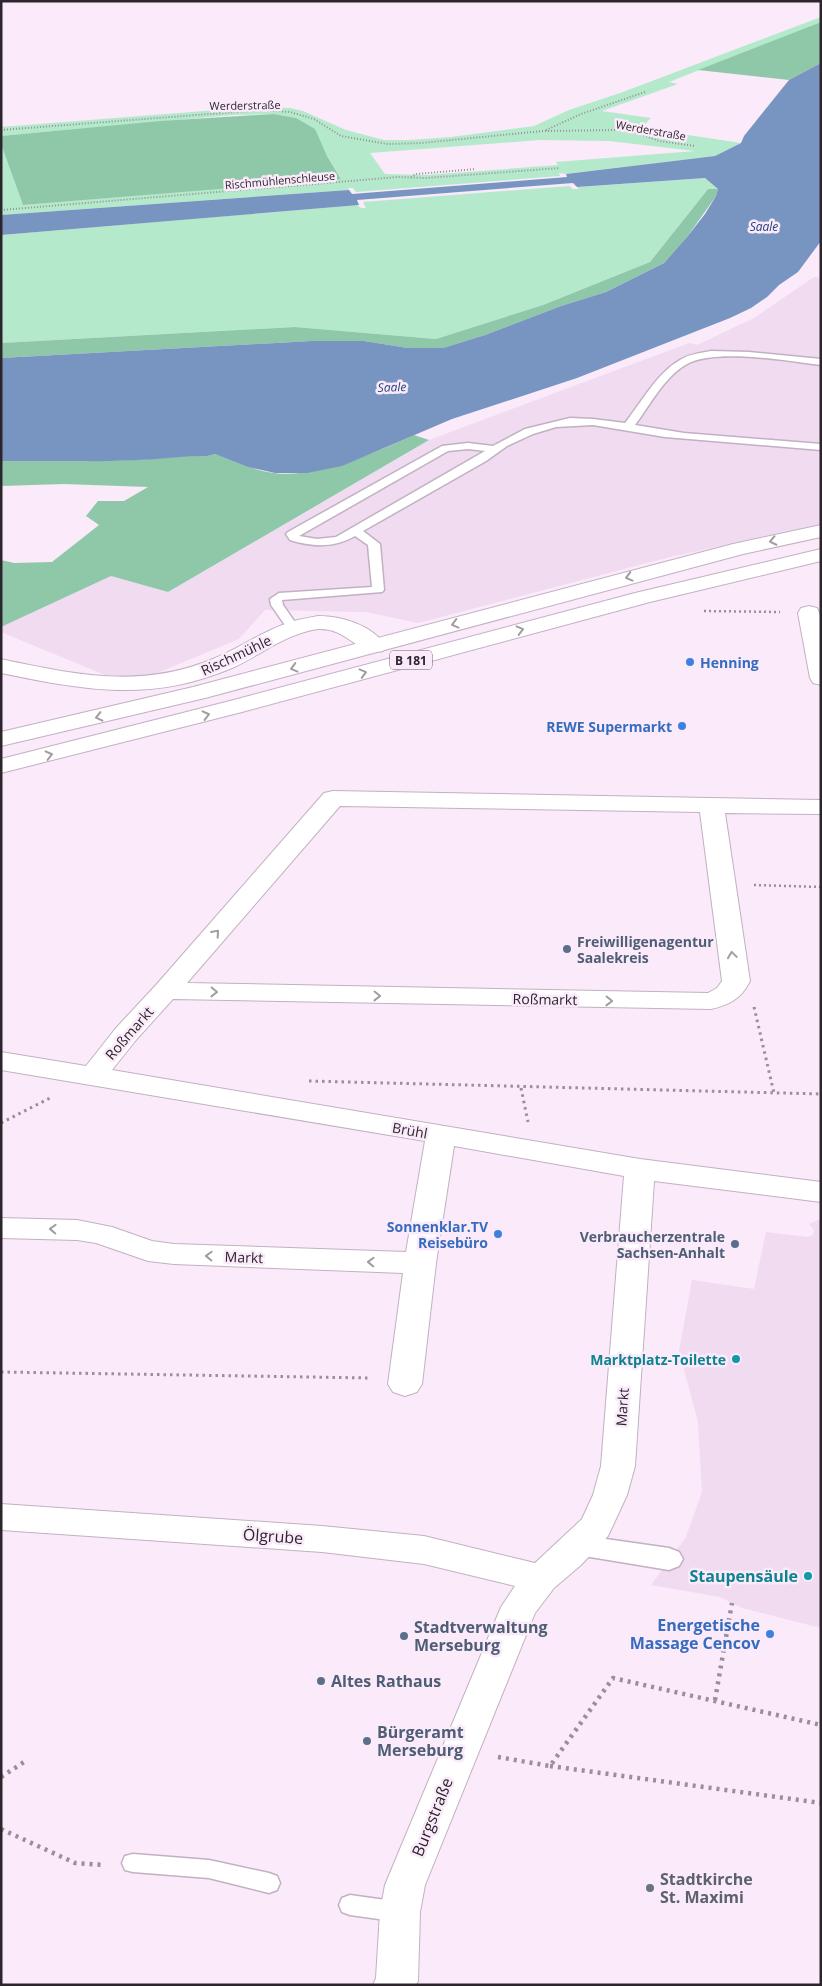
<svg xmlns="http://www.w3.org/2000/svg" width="822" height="1986" font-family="'Open Sans',sans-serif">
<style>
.built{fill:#f0dbf1}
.green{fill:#b4eacb;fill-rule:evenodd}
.forest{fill:#8fc8a8}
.water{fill:#7894c1}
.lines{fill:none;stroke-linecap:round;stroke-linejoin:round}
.service-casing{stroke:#c1b1c1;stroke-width:3}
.pedestrian-casing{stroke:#c1b1c1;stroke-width:3}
.minor-casing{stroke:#c1b1c1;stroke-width:2}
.primary-casing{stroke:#c1b1c1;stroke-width:2}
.path-far3{stroke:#998e99;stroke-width:2;stroke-dasharray:1 2;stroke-linecap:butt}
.path-far2{stroke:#998e99;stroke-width:2.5;stroke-dasharray:2 3;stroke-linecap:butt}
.path-far1{stroke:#998e99;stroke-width:3;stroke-dasharray:2.5 4;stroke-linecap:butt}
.path{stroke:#998e99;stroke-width:4.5;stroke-dasharray:3 5;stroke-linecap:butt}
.service{fill:#fff;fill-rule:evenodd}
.pedestrian{fill:#fff;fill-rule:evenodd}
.minor{fill:#fff;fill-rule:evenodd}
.primary{fill:#fff;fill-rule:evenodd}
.oneway{stroke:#a09da0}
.shop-dot{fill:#3f7fe0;stroke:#faeafa;stroke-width:2}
.service-dot{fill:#5c6f8a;stroke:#faeafa;stroke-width:2}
.culture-dot{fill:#0f9aa8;stroke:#faeafa;stroke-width:2}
.worship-dot{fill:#6b7280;stroke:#faeafa;stroke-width:2}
.labels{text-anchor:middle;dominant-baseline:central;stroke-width:5;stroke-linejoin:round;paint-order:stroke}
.far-street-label{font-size:11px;fill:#2c262c;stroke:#faeafa}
.far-water-label{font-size:12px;font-style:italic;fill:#1f4079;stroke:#faeafa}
.shield{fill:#faeafa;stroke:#6a616a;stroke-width:1}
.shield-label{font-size:12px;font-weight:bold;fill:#2c262c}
.street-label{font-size:14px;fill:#2c262c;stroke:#faeafa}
.shop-label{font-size:14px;font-weight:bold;fill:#366cbe;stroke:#faeafa;text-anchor:end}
.service-label{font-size:14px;font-weight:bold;fill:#4e5e75;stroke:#faeafa;text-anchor:start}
.culture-label{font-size:14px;font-weight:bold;fill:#0d838f;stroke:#faeafa;text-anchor:end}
.near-street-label{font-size:16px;fill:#2c262c;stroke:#faeafa}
.near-culture-label{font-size:16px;font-weight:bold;fill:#0d838f;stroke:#faeafa;text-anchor:end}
.near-shop-label{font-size:16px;font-weight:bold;fill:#366cbe;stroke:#faeafa;text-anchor:end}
.near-service-label{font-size:16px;font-weight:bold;fill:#4e5e75;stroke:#faeafa;text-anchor:start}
.near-worship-label{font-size:16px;font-weight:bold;fill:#5b616d;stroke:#faeafa;text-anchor:start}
</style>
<rect width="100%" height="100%" fill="#faeafa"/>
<path class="built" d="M814,277l7,1v246l-155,34 -248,65 -52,-11 -101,-2 -26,29 -89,37 -45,-1 -104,-43v-5l110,-51 57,16 261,-152 260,-97 8,2 57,-27z
M821,1219v409l-79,-20 -22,-11 -69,-12 35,-48 16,-45 -4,-70 -19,-71 13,-71 62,9 12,-57 41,5 6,-2 1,-5 -5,-6z"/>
<path class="green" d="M821,17v5l-152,60 9,2 -76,27 49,7 -10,10 100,15 -26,13 -149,18 -7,-1 1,3 -204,16 -3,-4h-5l1,2 -348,25v-71l22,61 318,-27 -14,-22 -31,-38 -22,-4 -42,1 -231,21v-9l254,-20 35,1 13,3 43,19 38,10h25l42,-3 83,-11 35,-16 54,-18zM539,140l70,1 86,10 -139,11 2,3 -131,10 -42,-1 -15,-21z
M705,178l13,11h-10l-58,73 -107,43 -107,34 -141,-12 -294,16v-108l356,-30 4,3h5l-3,-6 206,-16 4,3h5v-2z"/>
<path class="forest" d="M821,22v41l-32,17 -91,-10z
M274,114l22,4 19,11 12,27 14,23 -318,26 -22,-61v-8l159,-15z
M708,189h10l-2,7 -29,41 -23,26 -58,29 -45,14 -76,29 -42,13h-35l-44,-7h-53l-310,17v-15l294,-16 141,12 107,-34 107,-43z
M414,435l15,5 -261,152 -57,-16 -110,51v-67l13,3 38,-1 47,-37 -13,-9 12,-15h26l24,-14 -84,-3 -63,2v-25c62,0 123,2 184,-5 10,-1 21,2 30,-2 19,7 38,16 59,19 41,6 103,-21 140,-38z"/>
<path class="water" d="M821,63v178l-23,31 -19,13 -12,12 -16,11 -21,10 -153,60 -125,41 -110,47 -35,7h-32l-27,-6 -33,-13c-10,4 -23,1 -34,3 -60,6 -120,4 -180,4v-103l310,-17h53l44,7h35l42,-13 76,-29 45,-14 58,-29 23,-26 18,-23 11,-18 2,-7 -13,-11 -128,9 -4,-4 -216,17 2,5 -358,30v-20l348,-25 3,4 215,-17 -1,-3 149,-18 26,-13 3,-7 45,-56z"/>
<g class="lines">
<defs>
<path id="service" d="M711,351l38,1 72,7v6c-33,-4 -105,-17 -134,-1 -22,12 -37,41 -52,61l49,8 137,11v6l-156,-13 -72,-12 -37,2 -23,7 -26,12 -21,15 -123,70 17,13 4,46 -2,2 -100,8 1,5 16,23 -6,4 -4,-1 -18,-26 -1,-6 9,-6 93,-6 -4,-42 -13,-9c-21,12 -42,11 -65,4l-4,-6 2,-2 154,-86 26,-3 25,3 32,-17 45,-11 23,1 32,4c16,-20 32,-50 55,-63 9,-6 20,-7 31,-9zM468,449l17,2 -149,86 -19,2 -18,-3 149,-85z
M133,1854l76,6 60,13 8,3 3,7 -3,7 -8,3 -60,-15 -76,-6 -8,-2 -3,-7 3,-7z
M350,1895l50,7 8,3 3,7 -3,7 -8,3 -50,-7 -8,-3 -3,-7 3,-7z"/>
<path id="pedestrian" d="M578,1535l91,13 10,4 4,7 -4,7 -10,4 -91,-15 -10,-3 -4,-7 4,-7z"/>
<path id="minor" d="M809,606l8,2 4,9v68l-8,-2 -3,-5 -12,-65 3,-5z
M318,616c24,0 54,9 68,30l-3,5c-24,6 -36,-24 -65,-22 -31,4 -59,27 -86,39 -82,35 -148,22 -231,5v-14c74,16 140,30 212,0 25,-10 47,-26 72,-35 10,-4 22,-6 33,-8z
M333,791l488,9v14l-96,-1 25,168c-9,18 -21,24 -39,28l-538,-10 -37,41 -24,30 528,89 181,23v20l-167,-21 -19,285 -8,29 -19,41 -27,29 -27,23 -19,25 -110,272 -5,27 -2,69 -2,4h-43l3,-7 4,-66 5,-27 116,-278 14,-21 -91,-22 -102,-12 -321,-22v-26l321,22 102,10 111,27 47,-44 11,-24 8,-29 23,-290 -170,-30 -18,117 -14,121 -5,8 -12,4 -12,-4 -5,-8 15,-111 -229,-9 -26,-3 -52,-18 -19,-3 -76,-2v-20l76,2 35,7 40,14 22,3 232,8 19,-111 -424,-71v-18l85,14 30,-38 40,-43 168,-192zM340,806l360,6 22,169 -5,7 -9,5 -521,-10z"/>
<path id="primary" d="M821,525v12l-78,17 -538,144 -204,48v-14l192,-45 540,-143z
M821,549v12l-171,41 -408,110 -241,61v-14l225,-57 409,-109z"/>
</defs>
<use href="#service" class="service-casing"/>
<use href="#pedestrian" class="pedestrian-casing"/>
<use href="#minor" class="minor-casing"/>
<use href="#primary" class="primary-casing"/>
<path class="path-far3" d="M1,130l261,-20 28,2 24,7 27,17 47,8 33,-1 122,-12 75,-1 19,3 22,8 36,5
M546,130l35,-16 64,-22
M411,177l5,-3 60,-5
M1,210l397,-33 28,1 134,-10"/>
<path class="path-far2" d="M704,611l76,1
M754,885l67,2"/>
<path class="path-far1" d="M754,1007l20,86
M309,1081l512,13
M521,1088l7,34
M1,1123l49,-25
M1,1372l369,6"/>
<path class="path" d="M715,1700l17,-97
M498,1757l52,9 63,-88 208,47
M550,1766l271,37
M1,1777l23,-15
M1,1829l74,34 30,2"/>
<use href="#service" class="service"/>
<use href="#pedestrian" class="pedestrian"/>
<use href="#minor" class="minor"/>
<use href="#primary" class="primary"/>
</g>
<defs><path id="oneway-chevron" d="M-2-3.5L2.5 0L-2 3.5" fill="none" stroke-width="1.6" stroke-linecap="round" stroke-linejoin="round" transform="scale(1.25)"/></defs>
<g class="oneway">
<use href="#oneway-chevron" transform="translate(773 541) rotate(168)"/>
<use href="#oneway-chevron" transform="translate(629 577) rotate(165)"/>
<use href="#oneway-chevron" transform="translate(455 624) rotate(165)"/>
<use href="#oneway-chevron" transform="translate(520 630) rotate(-15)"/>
<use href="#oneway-chevron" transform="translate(294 668) rotate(165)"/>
<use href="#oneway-chevron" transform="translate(363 673) rotate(-15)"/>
<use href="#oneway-chevron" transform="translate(206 715) rotate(-14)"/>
<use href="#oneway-chevron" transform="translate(99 717) rotate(167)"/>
<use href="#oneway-chevron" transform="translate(49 755) rotate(-14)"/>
<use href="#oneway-chevron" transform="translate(216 933) rotate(-49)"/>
<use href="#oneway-chevron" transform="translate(732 955) rotate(-98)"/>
<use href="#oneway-chevron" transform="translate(214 992) rotate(1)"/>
<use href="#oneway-chevron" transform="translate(377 996) rotate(1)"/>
<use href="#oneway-chevron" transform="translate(609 1001) rotate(1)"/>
<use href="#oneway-chevron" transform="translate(53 1229) rotate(-178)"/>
<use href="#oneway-chevron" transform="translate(209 1256) rotate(-178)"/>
<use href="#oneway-chevron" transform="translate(371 1262) rotate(-178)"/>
</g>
<g class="shop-dot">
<circle cx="690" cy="662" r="5"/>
<circle cx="682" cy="726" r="5"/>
<circle cx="498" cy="1234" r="5"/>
<circle cx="770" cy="1634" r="5"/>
</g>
<g class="service-dot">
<circle cx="567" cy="949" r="5"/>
<circle cx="735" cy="1244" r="5"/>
<circle cx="404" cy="1636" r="5"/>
<circle cx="321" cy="1681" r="5"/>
<circle cx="367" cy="1741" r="5"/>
</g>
<g class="culture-dot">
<circle cx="736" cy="1359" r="5"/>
<circle cx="808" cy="1576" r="5"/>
</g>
<circle class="worship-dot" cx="650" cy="1888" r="5"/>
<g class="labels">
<g class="far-street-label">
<text transform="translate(245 105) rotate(-1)">Werderstraße</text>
<text transform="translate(651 130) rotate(10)">Werderstraße</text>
<text transform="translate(280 180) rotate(-5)">Rischmühlenschleuse</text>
</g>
<g class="far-water-label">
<text x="764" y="226">Saale</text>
<text transform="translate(392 387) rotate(-2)">Saale</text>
</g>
<rect class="shield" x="390" y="650.5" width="42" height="19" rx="4"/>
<g class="shield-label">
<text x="411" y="660">B 181</text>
</g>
<g class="street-label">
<text transform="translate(236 655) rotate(-25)">Rischmühle</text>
<text transform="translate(545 999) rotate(1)">Roßmarkt</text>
<text transform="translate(129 1033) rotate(-49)">Roßmarkt</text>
<text transform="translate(410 1130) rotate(10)">Brühl</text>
<text transform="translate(244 1257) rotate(2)">Markt</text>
<text transform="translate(622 1407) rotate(-86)">Markt</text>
</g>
<g class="shop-label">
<text x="700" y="662" text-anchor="start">Henning</text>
<text x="672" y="726">REWE Supermarkt</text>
<text x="488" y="1226">Sonnenklar.TV<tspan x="488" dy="16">Reisebüro</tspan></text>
</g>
<g class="service-label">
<text x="577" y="941">Freiwilligenagentur<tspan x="577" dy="16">Saalekreis</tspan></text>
<text x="725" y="1236" text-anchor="end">Verbraucherzentrale<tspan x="725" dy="16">Sachsen-Anhalt</tspan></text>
</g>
<g class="culture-label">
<text x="726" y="1359">Marktplatz-Toilette</text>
</g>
<g class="near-street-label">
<text transform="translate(273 1536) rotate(4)">Ölgrube</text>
<text transform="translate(432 1817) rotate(-68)">Burgstraße</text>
</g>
<g class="near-culture-label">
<text x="798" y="1576">Staupensäule</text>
</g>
<g class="near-shop-label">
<text x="760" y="1625">Energetische<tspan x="760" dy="18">Massage Cencov</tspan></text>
</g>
<g class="near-service-label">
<text x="414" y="1627">Stadtverwaltung<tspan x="414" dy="18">Merseburg</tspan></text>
<text x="331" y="1681">Altes Rathaus</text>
<text x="377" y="1732">Bürgeramt<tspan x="377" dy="18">Merseburg</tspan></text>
</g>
<g class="near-worship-label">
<text x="660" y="1879">Stadtkirche<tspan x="660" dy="18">St. Maximi</tspan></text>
</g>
</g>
<rect width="822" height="1986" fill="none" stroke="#2c262c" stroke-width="5"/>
</svg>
